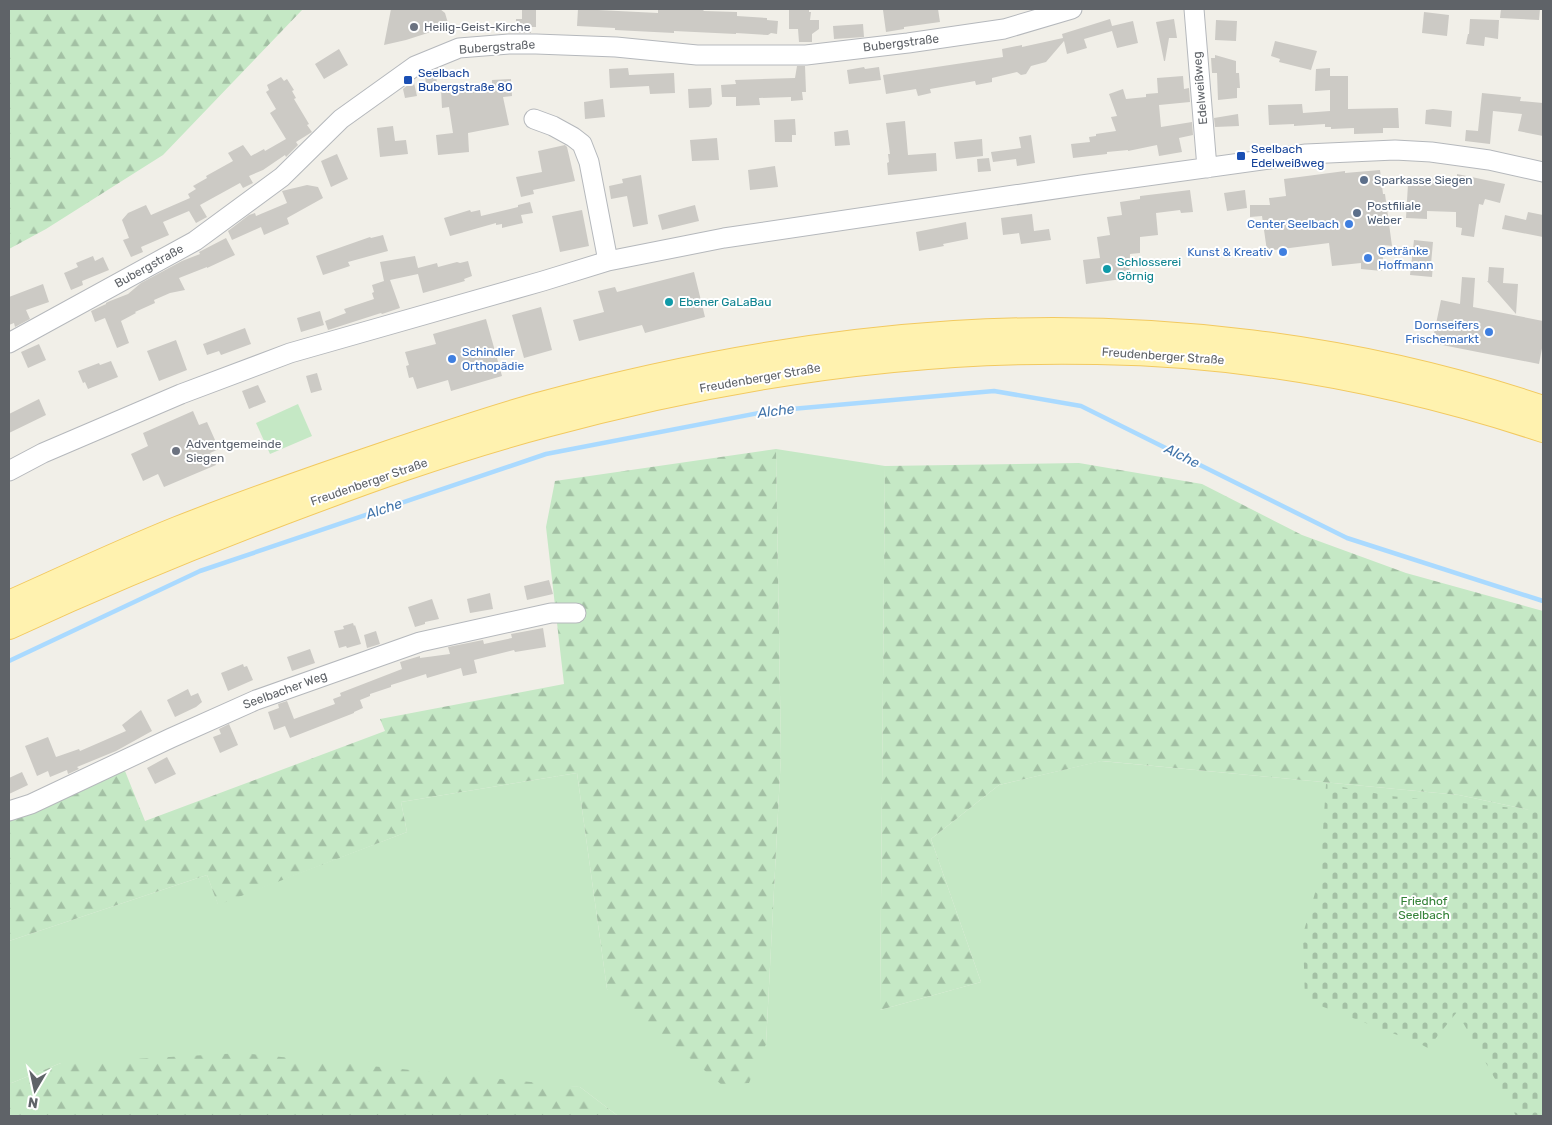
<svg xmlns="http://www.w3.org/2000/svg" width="1552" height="1125" font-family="Rubik,sans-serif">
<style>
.green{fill:#c5e8c5}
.forest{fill:url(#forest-firs)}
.cemetery{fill:url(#cemetery-stones)}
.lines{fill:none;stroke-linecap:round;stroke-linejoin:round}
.stream{stroke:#aadaff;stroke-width:4.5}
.building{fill:#cccac5}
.minor-casing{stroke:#b5b8bc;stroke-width:21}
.major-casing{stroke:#f2c960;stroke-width:26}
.minor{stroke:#fff;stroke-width:19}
.major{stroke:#fff2af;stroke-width:24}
.worship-dot{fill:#6b7280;stroke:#fff;stroke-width:2}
.transit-dot{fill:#1a4fb4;stroke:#fff;stroke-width:2}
.service-dot{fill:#5c6f8a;stroke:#fff;stroke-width:2}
.shop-dot{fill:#3f7fe0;stroke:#fff;stroke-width:2}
.culture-dot{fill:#0f9aa8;stroke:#fff;stroke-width:2}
.labels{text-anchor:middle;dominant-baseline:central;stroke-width:4;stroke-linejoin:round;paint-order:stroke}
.worship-label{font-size:12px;fill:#5b616d;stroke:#fff;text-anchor:start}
.street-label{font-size:12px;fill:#5f6368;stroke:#fff}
.transit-label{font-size:12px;fill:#164399;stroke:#fff;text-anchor:start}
.service-label{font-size:12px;fill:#4e5e75;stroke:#fff;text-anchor:start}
.shop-label{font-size:12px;fill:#366cbe;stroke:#fff;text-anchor:end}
.culture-label{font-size:12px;fill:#0d838f;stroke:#fff;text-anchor:start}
.park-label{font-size:12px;fill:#348238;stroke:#fff}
.water-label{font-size:14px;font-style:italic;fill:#4174aa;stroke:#fff}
</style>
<defs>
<pattern id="forest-firs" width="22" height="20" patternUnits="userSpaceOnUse" patternTransform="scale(1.25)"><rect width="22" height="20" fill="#c5e8c5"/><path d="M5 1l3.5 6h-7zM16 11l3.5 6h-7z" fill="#a3c0a4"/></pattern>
<pattern id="cemetery-stones" width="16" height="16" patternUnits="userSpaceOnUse" patternTransform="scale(1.25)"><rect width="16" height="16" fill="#c5e8c5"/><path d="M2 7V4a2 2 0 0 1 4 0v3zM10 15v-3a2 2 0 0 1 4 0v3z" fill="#a3c0a4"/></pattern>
</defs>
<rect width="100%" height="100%" fill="#f1efe8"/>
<path class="green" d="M298,404l14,32 -42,18 -14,-31z
M776,449l109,17 -5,544 101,-28 -50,-143 68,-54 102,-24 358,34 84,18v303h-925l-38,-29 -519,-24 -52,21v-143l198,-66 11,29 189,-72 -6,-30 176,-29 30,216 159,55 15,-289z"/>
<path class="forest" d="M9,9h294l-140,146 -117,74 -37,20z
M776,449l5,306 -15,289 -17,39 -27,2 -115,-96 -30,-216 -176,29 6,30 -189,73 -11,-30 -198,66v-130l112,-50 24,60 240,-90 -5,-12 184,-35 -18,-157 9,-46z
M1079,463l123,21 100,51 104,38 137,38v202l-84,-18 -357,-34 -103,24 -68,54 50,143 -101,28 5,-544z
M242,1053l338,34 38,29h-609v-32l52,-21z"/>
<path class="cemetery" d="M1326,784l64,12 153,15v301l-4,4h-23l-59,-104 -29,36 -12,-6 -111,-42 -2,-66 19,-65 -1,-8z"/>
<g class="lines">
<path class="stream" d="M9,661l191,-90 346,-117 223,-43 225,-20 87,15 266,132 196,63"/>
</g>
<path class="building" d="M391,9h49l5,4 3,10 -14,8 -28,9 -22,5z
M522,9h14v18h-5v6h-15v-14h6z
M578,9l80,4v-4l29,1v-1h15l2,2 33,1v4l30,2v2l11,1 -1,13 -6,-1 -3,2 -32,-2v1l-62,-3v2l-59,-3v-2l-38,-2z
M789,9h20v3h2l-1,8h9v9l-7,5v8h-13l-1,-13h-9z
M891,9h47l2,13 -36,5v2l-18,3 -3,-22z
M1501,9h39l-1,11 -39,-2z
M1424,12l25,3 -2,21 -25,-3z
M1110,19l2,7 21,-5 5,22 -21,5 -5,-17 -28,8 3,9 -20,6 -3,-13 -18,21 -15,4 -5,8 -5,1 -4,-3 -25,6v4l-16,3 -1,-4 -45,8 1,4 -13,3 -2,-7 -30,5 -3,-19 120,-18 -1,-8 20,-4v2l41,-9 -1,-4z
M1174,19l3,19h-8l-4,23h-1l-8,-39z
M1470,19l29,1 -1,19 -13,-2 -1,9 -18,-2 2,-10h1z
M1216,20l21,1 -1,20 -21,-1z
M863,24l1,13 -30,2 -1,-13z
M1275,41l42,10 -6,19 -32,-8 1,-3 -9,-3z
M339,49l9,16 -24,14 -9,-15z
M1215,55l21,6v12h3l1,15h-3v10l-19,2 -1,-27h-5l-1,-15h4z
M797,66h8l1,26h-4l1,8 -12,1v-4l-32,1 1,7 -24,1v-9h-14l-1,-12 15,-1 -1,-4 60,-2z
M864,67l1,2 14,-2 2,13 -32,4 -2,-14z
M628,68l1,7 45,-2 1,20 -25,1 -1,-8 -39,2 -1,-19z
M1330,68v8h18v33l50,-1 1,20h-16v5l-29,1v-6l-23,1v-2h-6v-3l-31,2v-2l-25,1 -1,-20 34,-1 1,9 27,-2v-21l-15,1 1,-22z
M436,72l1,13 -11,1 -1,-12z
M1183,76l1,13 5,-1 1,14 -31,3 2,22 31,-5 1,13 -14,3 3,14 -23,4 -2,-11 -29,6v-1l-21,2v2l-34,4 -2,-14 19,-2 -1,-5 7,-1v-2l20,-3 -5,-14 6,-1 -8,-22 14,-5 3,10 20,-2v-3l12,-1 -1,-15z
M281,77l3,4 3,-2 7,11 -2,1 4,7 -2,1 15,25 -2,1 5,7 -16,10 2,3 -12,12 -1,-2 -22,15 -14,6 4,7 -10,5 -3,-5 -40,22 7,12 -11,6 -7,-12 -26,11 6,13 -28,12 2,5 -12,5 -8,-17 6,-2 -7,-18 6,-7 18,-8 5,10 39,-17 -2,-4 8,-5 -3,-3 14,-8 -1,-2 27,-15 -5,-8 15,-8 8,11 13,-7 1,2 21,-12 -16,-26 6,-4 -10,-17 3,-2 -2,-5z
M511,79l1,17 -9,1 6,28 -41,8 1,19 -31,3 -2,-20 17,-2 -4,-26 -7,1 -1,-18 22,-2v2l29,-2v-8z
M414,83l3,13 -12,2 -2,-9 6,-5z
M711,88l1,16 -3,3 -20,1 -1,-19z
M1482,93l39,4 -1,4 23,2v33l-25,-5 4,-17 -29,-3 -3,33 -25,-3 1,-11 12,1z
M603,99l2,18 -20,2 -1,-17z
M1433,109l19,2 -1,16 -26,-3 1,-14z
M1238,114l1,12 -24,1 -1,-9z
M795,119l1,16h-4v7h-17l-1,-22z
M905,121l3,34 28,-2 1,18 -49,4 -1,-12 2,-1 -1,-8h2l-4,-31z
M393,126l2,15 11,-1 2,14 -28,3 -3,-29z
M848,130l2,15 -15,1 -1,-14z
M1031,135l4,28 -18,3 -1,-7 -23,3 -2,-10 30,-4 -2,-11z
M717,138l2,22 -27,1 -2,-21z
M982,139l1,17 -27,3 -2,-17z
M565,145l2,2 8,34 -42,9 1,4 -13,3 -5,-20 26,-5 -4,-21z
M337,154l11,25 -17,8 -10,-26z
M989,158l2,13 -13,1 -1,-13z
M775,166l3,21 -28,3 -2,-20z
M1380,170l3,24h2l7,52 -9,-1v3h-1l1,11h-2l1,12 -21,-2v-6l-29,3 -3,-23 -62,8 -5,-35 -12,1v-12h20l-1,-7 17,-2 -2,-17 61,-8v2z
M1457,174l48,10 -5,19 -15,-4 -2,6 -4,-1 -5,33 -13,-2 1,-7 -6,-1v-15l-29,-1v8l-21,-1 2,-34 7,1v-4l14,1v-4l28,2z
M641,175l7,49 -15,3 -6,-31 -16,3 -2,-13 14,-3 -1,-4z
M307,185l11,2 5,11 -36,20 2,6 -25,11 -3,-8 -29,13 -4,-9 21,-16 6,-2 1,3 31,-13 -5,-12z
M1190,190l3,22 -12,1 -1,-3 -24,3 2,22 -18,2v16l-10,1 -1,24 -43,6 -3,-24 17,-2 -3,-21 13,-2 -3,-18 15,-2 -2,-13 20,-3v-3z
M1245,190l2,18 -20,3 -3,-18z
M530,202l3,11 -12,2 2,8 -21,5v-4l-6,1v-2l-46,13 -6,-18 26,-8 1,2 9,-2 1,6 37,-9v-2z
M695,205l4,16 -37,9 -4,-15z
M582,210l7,36 -29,6 -8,-36z
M1528,212l15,3v22l-41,-8 3,-14 21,5z
M1032,214l2,17 15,-2 2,11 -30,4 -2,-11 -16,2 -2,-17z
M966,222l2,17 -25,5 1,2 -25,5 -3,-19z
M383,235l5,16 -40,11 2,4 -27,9 -7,-19 54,-19 1,1z
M226,238l9,17 -28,13v-1l-28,11 6,12 -15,3 -16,7 1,3 -20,9 1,1 -15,8 8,22 -12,5 -12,-30 -10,4 -4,-11 15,-7v-1l4,-2 18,-7 13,-11 41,-22 18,-7 -1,-2z
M1414,240l19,2 -2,22h2l-1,13 -22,-2z
M93,256l2,5 8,-4 6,13 -27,11 1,4 -12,5 -7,-17 14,-6 -2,-4z
M415,256l3,12 19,-5 1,4 19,-5 3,1 8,-2 4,15 -8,3 1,2 -42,12 -5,-19 -28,6 10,28 -18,6 -1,-1 -53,17 -3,-9 21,-8 -2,-4 30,-10 -2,-6 2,-1 -2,-7 12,-4 -4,-19z
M1489,267l15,1 -1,15 15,1 -2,30 -29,-33h1z
M694,272l11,45 -60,16 -3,-8 -63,16 -6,-21 31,-8 -6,-21 17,-4 2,5z
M1462,277l13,1 -2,29 70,14v22l-4,21 -107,-21 9,-43 19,4z
M43,284l6,18 -23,8 4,9 -15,8 -1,-4 -5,2v-28z
M541,307l11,43 -28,8 -12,-43z
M320,311l4,14 -23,7 -4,-14z
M486,319l16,57 -51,15 -3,-11 -31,9 -4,-12 -4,1 -3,-12 3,-1 -4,-13 31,-8 -3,-10z
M245,328l6,16 -30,11 -2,-4 -12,4 -4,-11z
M176,340l11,30 -28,11 -12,-30z
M39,344l7,16 -18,8 -7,-16z
M111,361l7,16 -30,12 -3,-7 -2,1 -5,-12 21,-8 1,2z
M317,373l5,17 -11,3 -5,-17z
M258,385l8,17 -17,7 -7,-18z
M39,399l7,16 -37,18v-19z
M193,411l6,14 8,-3 12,27 -9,4 6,12 -52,22 -6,-13 -15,7 -12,-27 17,-8 -5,-13z
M549,580l4,14 -26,6 -3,-14z
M490,593l3,16 -23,4 -3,-14z
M432,599l7,20 -14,3v2l-10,3 -7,-20z
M353,623l1,3 1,-1 6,19 -14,4 -1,-2 -7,2 -5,-17 10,-2 -1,-3z
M543,628l3,19 -31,5 -1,-2 -40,10 3,13 -14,3 -2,-8 -34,10 -1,-4 -35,11v2l-21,7v2l-10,4 3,8 -9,4v1l-64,25 -5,-12 -11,4 -6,-18 11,-4 -1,-4 9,-3 7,18 41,-15 -2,-5 8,-3 -1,-3 62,-24 -2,-7 20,-6v2l30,-4 -2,-7 35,-7 1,4 28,-6 -1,-4z
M376,631l4,13 -13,4 -3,-13z
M310,649l5,14 -23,8 -5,-14z
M243,664l1,3 3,-1 6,14 -25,11 -7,-18z
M188,689l3,7 7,-3 4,9 -6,5 -21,10 -8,-17z
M141,710l11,21 -36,20 -39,16 2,2 -11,5 -1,-4 -17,7 -2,-6 -11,5 -12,-30 23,-9 8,20 23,-8 1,2 46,-20 -4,-6z
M229,724l9,21 -18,8 -7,-16 8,-3 -2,-5z
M167,757l9,17 -21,10 -8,-16z
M22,772l6,13 -19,9v-16z"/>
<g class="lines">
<defs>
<path id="minor" d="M1194,9l13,159
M534,119l19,7 20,11 9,7 7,18 19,99
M9,343l186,-102 87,-64 59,-58 74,-53 44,-18 50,-4h27l80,3 81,8h109l102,-12 96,-14 68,-20
M9,471l34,-18 138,-59 109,-41 253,-72 65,-20 116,-23 358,-53 224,-31 89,-4 36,2 58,8 54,12
M9,811l22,-7 140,-66 85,-38 164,-58 131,-29h25"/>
<path id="major" d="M9,603c56,-25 111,-51 168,-74 66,-26 134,-50 202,-73 53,-18 106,-36 159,-51 136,-37 275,-63 416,-72 198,-12 401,12 589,75
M9,627c84,-39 170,-75 257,-108 92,-35 185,-69 280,-94 180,-49 364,-77 551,-73 151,2 303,31 446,78"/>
</defs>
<use href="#minor" class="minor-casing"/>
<use href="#major" class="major-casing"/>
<use href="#minor" class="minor"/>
<use href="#major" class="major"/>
</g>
<g class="worship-dot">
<circle cx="414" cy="27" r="5"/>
<circle cx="176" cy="451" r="5"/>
</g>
<g class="transit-dot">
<rect x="403" y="75" width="10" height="10" rx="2.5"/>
<rect x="1236" y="151" width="10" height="10" rx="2.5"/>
</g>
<g class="service-dot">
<circle cx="1364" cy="180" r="5"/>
<circle cx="1357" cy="213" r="5"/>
</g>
<g class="shop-dot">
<circle cx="1349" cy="224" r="5"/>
<circle cx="1283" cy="252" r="5"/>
<circle cx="1368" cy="258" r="5"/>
<circle cx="1489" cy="332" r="5"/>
<circle cx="452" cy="359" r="5"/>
</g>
<g class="culture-dot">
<circle cx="1107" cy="269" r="5"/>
<circle cx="669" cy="302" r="5"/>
</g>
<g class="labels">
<g class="worship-label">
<text x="424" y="27">Heilig-Geist-Kirche</text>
<text x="186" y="444">Adventgemeinde<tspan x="186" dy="14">Siegen</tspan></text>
</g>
<g class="street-label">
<text transform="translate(901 43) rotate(-7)">Bubergstraße</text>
<text transform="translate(497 47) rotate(-4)">Bubergstraße</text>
<text transform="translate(1200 88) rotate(-95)">Edelweißweg</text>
<text transform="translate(149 266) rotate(-29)">Bubergstraße</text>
<text transform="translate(1163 356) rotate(4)">Freudenberger Straße</text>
<text transform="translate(760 378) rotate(-10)">Freudenberger Straße</text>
<text transform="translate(369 482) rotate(-19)">Freudenberger Straße</text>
<text transform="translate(285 690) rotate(-20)">Seelbacher Weg</text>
</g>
<g class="transit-label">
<text x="418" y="73">Seelbach<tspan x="418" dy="14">Bubergstraße 80</tspan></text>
<text x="1251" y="149">Seelbach<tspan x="1251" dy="14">Edelweißweg</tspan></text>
</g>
<g class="service-label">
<text x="1374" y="180">Sparkasse Siegen</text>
<text x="1367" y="206">Postfiliale<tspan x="1367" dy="14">Weber</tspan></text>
</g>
<g class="shop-label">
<text x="1339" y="224">Center Seelbach</text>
<text x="1378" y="251" text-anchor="start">Getränke<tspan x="1378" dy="14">Hoffmann</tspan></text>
<text x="1273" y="252">Kunst &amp; Kreativ</text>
<text x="1479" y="325">Dornseifers<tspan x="1479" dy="14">Frischemarkt</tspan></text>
<text x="462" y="352" text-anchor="start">Schindler<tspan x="462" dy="14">Orthopädie</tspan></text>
</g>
<g class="culture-label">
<text x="1117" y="262">Schlosserei<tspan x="1117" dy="14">Görnig</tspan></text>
<text x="679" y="302">Ebener GaLaBau</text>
</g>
<g class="park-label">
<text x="1424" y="901">Friedhof<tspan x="1424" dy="14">Seelbach</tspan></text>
</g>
<g class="water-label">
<text transform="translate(776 411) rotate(-7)">Alche</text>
<text transform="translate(1182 456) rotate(26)">Alche</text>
<text transform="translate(384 509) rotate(-19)">Alche</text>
</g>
</g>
<rect width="1552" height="1125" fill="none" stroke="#5f6368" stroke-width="20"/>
<g transform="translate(35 1090) rotate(189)" stroke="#ffffff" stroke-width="4" paint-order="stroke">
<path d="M0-4L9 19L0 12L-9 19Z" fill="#5f6368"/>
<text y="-8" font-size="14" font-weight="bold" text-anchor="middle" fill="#5f6368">N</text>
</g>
</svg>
